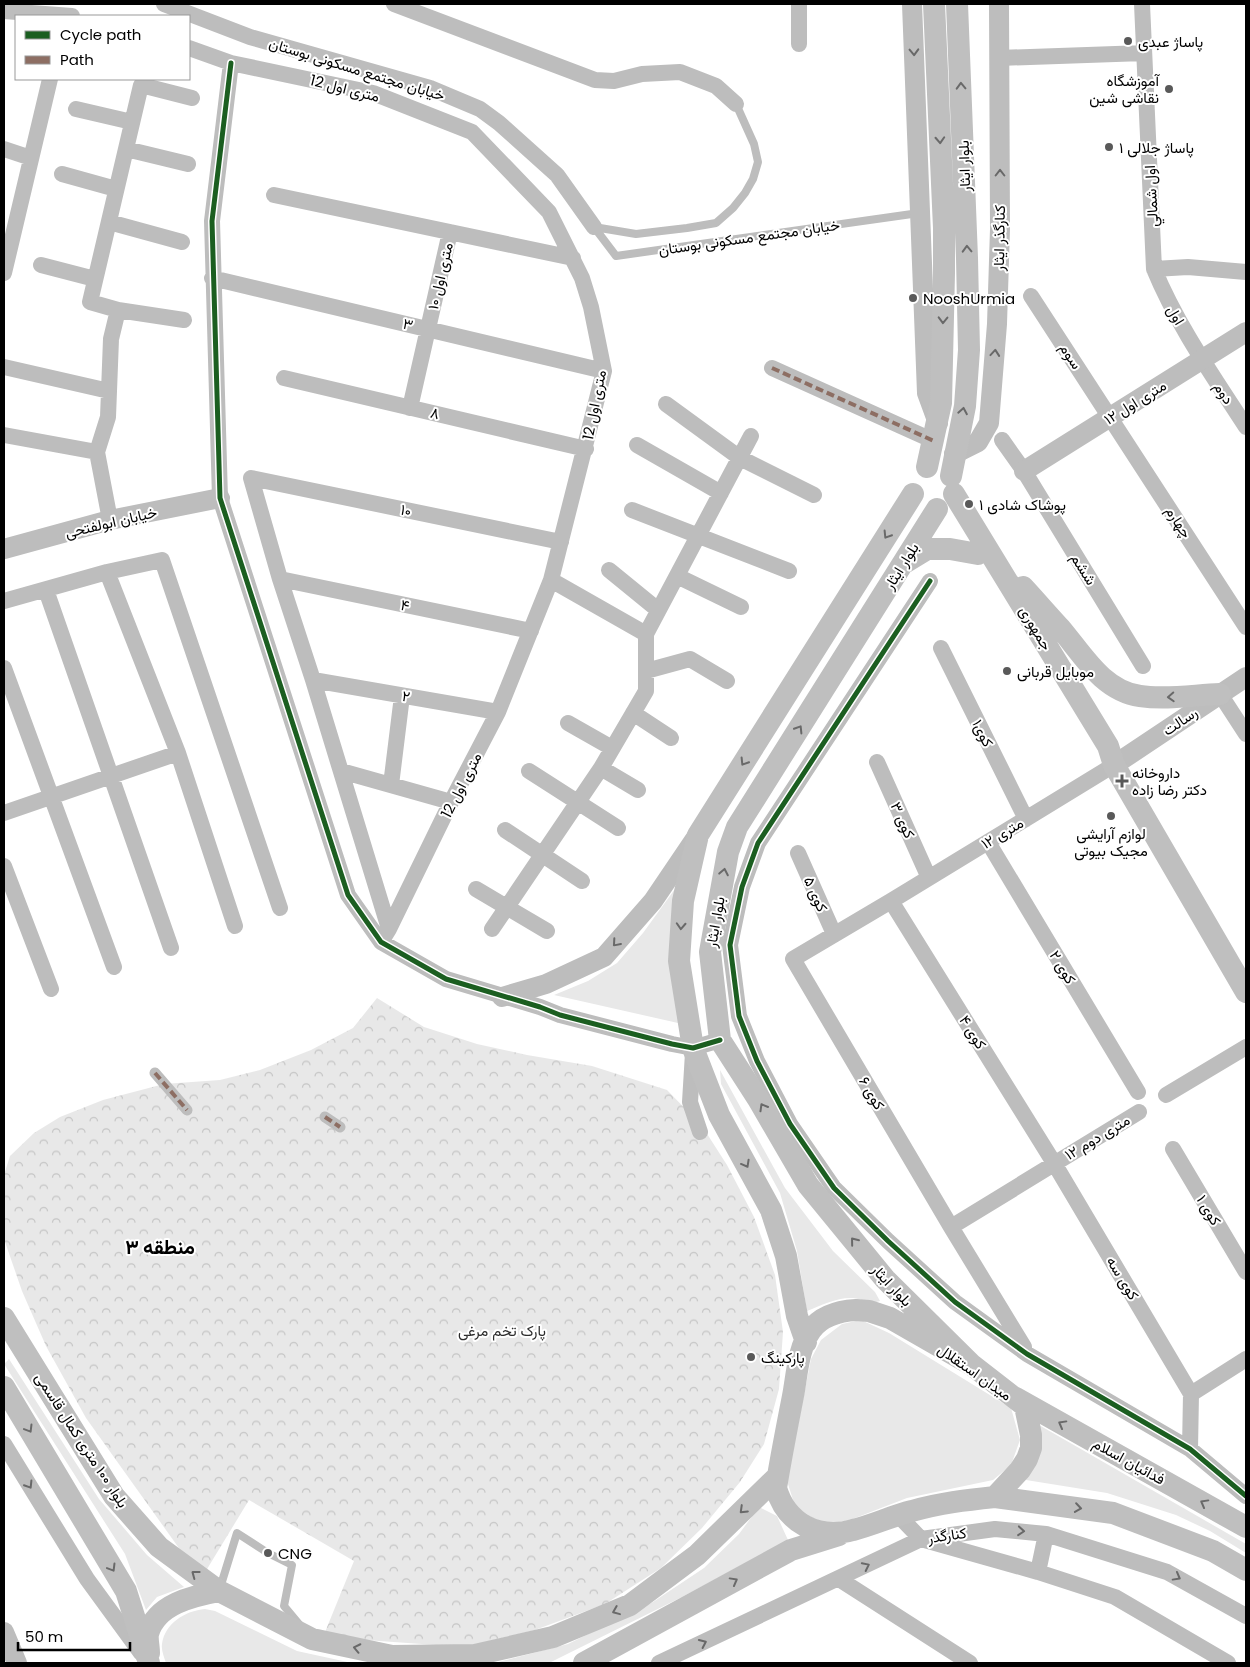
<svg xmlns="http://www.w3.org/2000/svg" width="1250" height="1667" font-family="Poppins,Vazirmatn,sans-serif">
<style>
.green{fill:#e8e8e8}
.park{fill:url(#park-crowns)}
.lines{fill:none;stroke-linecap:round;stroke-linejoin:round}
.service{stroke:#bdbdbd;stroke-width:8}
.pedestrian{stroke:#bdbdbd;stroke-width:11}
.minor{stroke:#bdbdbd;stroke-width:16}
.tertiary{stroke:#bdbdbd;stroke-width:20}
.secondary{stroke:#bfbfbf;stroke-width:22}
.quiet{stroke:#8d6e63;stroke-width:4;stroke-dasharray:8 4;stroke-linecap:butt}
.cycleway-casing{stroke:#fff;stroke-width:8}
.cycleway{stroke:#1b5e20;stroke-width:5}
.oneway{stroke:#686868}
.oneway2{stroke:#696969}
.poi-dot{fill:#595959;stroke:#fff;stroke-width:2}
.labels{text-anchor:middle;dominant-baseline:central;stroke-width:4;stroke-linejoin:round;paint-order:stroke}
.poi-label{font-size:15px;fill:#000;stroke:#fff;text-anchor:start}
.street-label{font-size:15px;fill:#000;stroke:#fff}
.park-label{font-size:15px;fill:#2c2c2c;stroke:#fff}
.district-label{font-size:20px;font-weight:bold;fill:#000;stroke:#fff}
</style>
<defs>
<pattern id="park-crowns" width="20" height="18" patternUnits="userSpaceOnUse" patternTransform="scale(1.25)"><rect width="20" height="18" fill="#e8e8e8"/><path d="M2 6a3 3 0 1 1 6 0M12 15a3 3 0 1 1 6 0" fill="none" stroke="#c5c5c5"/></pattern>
</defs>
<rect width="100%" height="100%" fill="#fff"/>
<path class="green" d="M680,882l-2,141 -124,-28 34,-14 29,-18 26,-30z
M720,1070l65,118 48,63 42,41 5,9c-10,4 -17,-2 -27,-3 -15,-1 -32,7 -46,13l-10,-60 -17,-58 -59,-109z
M861,1320l28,13 122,75 9,32 -9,25 -18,15 -86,18 -57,22 -22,4 -17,-7 -16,-11 -8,-25 24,-122 10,-19 21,-16z
M9,1359l90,140 48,56 37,32 -27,10 -11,13 -21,-56 -121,-190z
M1039,1425l207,119v9l-36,-22 -34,-16 -69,-22 -81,-13z
M759,1507l18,9 11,24 -106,57 -133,66h-55l74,-19 85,-42 51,-34 35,-34z
M205,1609l10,2 82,40 55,12h-186c-2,-6 -5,-13 -4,-19 3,-21 23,-33 43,-35z"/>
<path class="park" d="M377,998l47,29 53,17 50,11 65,11 75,24 35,36 25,39 27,52 21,58 8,57 -4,57 -15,55 -24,38 -38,46 -41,40 -56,36 -70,26 -71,17 -141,-10 31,-76 -105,-61 -48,79 -115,-161 -40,-72 -24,-55 -18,-52v-64l6,-19 24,-23 26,-16 43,-17 61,-16 56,-4 40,-10 51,-20 42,-22z"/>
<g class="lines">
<path class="service" d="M594,227l22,29 303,-43
M594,227l42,7 51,-6 29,-5 17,-15 12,-15 8,-14 5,-17 -4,-18 -18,-40
M220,1588l17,-55 31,20 24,12 -8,41 15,18"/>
<path class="pedestrian" d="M155,1073l32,37
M325,1117l15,10"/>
<path class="minor" d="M164,4l86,33 180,51 50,21 19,14 58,52 37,52
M394,4l201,76 19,1 28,-7 38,-2 36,14 20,18
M799,4v40
M1142,4l12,265c23,56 59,107 92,158
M4,11l68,5
M189,48l42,15 142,30 99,39 77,80 33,66 9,29 13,64 -53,209 -53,132 -47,90 -62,127 -8,13
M999,58l145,-5
M231,63l-19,158 8,277 128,397 33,47 65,37 94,28 20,8 112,29 21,4 27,-8
M76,109l56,13
M4,149l27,9
M126,149l62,15
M62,174l54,15
M274,195l299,63
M109,222l73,20
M41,265l54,14
M1154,269l34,-2 58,5
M4,273l46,-194
M212,278l392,93
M1031,296l215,331
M118,310l-28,-8 51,-217 51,13
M4,367l105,24 -1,26 -11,35 13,68
M772,368l162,73
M284,378l302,71
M109,391l2,-52 7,-29 66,10
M666,404l74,54 74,37
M410,408l40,-176
M4,435l93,17
M1002,440l22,31 119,195
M637,445l84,48
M632,510l157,61
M609,570l49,40
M107,572l55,-12 118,348
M677,576l64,31
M280,579l251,52
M930,581l-172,262 -16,44 -12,58 9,71 18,45 33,63 44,64 54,53 67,61 72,52 163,95 56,47
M46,590l125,358
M4,601l103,-29 71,181 57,173
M646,634l105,-198
M941,648l85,171
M4,668l110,299
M646,671l44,-12 37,22
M313,680l185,32
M1220,694l26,40
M633,713l38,25
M568,723l44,25
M877,762l52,116
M601,768l37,22
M341,771l110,31
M529,771l89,57
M391,785l11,-89
M4,813l174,-60
M505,830l77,51
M988,842l150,250
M798,853l36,81
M4,866l47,123
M476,889l71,42
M891,901l163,262 137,231
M389,929l-76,-249 -33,-101 -29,-101 310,64
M492,929l109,-161 45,-77v-57l-95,-54
M693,1053l-3,49 10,30
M1166,1095l80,-48
M1173,1149l73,123
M951,1227l188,-115
M1024,1347l-73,-120 -158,-268 98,-58 223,-136
M1191,1394l55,-35
M4,1444l83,135 54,74
M1190,1449l1,-55
M897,1514l24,25 117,33 77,25 113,66
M1038,1572l8,-38
M839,1579l131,84
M659,1663l262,-124 74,-10 51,5 121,38 79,44"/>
<path class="tertiary" d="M912,4l15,389 11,30
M954,454l24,-12 11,-19 8,-99 3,-95 -1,-225
M1024,471l222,-139
M4,549l106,-29 110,-22
M1114,765l132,-88
M502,997l44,-13 58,-27 49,-56 44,-65
M4,1632l13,31"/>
<path class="secondary" d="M927,467l14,-64 3,-130v-45l-10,-224
M951,476l14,-70 4,-56 -2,-92 -10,-254
M954,494l154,252 6,19 132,227
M937,509l-200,318 -9,25 -18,100 10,88 38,59 50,86 77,94 87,86
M904,563l23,-14h23l28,5
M1023,587c13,14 25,28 38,42 22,26 42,62 79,67 26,4 54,-1 80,-2
M856,1310l13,1 21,7 82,47 53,41 6,29v13l-4,11 -7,11 -25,27c-29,3 -55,6 -83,14 -20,5 -39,14 -59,19 -35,10 -67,-7 -77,-42 5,-31 11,-61 17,-92 4,-21 5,-48 18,-66 11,-15 28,-19 45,-20z
M4,1318l110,178 45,51 60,44 93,48 80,17 83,-1 78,-18 77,-32 67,-50 81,-79
M806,1342l-9,-26 -11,-60 -15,-46 -52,-95 -26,-67 -14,-87 4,-60 15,-66 215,-341
M4,1387l122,204 23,72
M1016,1398l230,129
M995,1497l118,16 100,38 33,19
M149,1653c0,-6 -2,-14 -1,-19 8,-30 45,-38 71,-43
M584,1663l207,-113 48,-15"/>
<path class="quiet" d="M772,368l162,73
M155,1073l32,37
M325,1117l15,10"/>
<defs>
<path id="cycleway" d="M231,63l-19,158 8,277 128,397 33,47 65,37 94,28 20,8 112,29 21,4 27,-8
M930,581l-172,262 -16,44 -12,58 9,71 18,45 33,63 44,64 54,53 67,61 72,52 163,95 56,47"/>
</defs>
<use href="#cycleway" class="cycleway-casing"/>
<use href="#cycleway" class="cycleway"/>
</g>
<defs><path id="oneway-chevron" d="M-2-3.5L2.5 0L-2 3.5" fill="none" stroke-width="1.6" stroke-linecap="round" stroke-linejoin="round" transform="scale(1.25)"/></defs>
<g class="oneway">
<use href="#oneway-chevron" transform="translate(914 52) rotate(88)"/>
<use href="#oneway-chevron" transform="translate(1000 173) rotate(-90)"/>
<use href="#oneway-chevron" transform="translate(995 353) rotate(-85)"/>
<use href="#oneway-chevron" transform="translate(616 943) rotate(131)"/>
<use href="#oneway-chevron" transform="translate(29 1485) rotate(58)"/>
<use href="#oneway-chevron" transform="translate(1021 1531) rotate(5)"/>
<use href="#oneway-chevron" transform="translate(866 1566) rotate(-26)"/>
<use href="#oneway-chevron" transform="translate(1177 1577) rotate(29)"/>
<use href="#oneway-chevron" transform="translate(703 1643) rotate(-25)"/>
</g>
<g class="oneway2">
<use href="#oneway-chevron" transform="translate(961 86) rotate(-92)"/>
<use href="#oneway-chevron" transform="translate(940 140) rotate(87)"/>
<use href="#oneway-chevron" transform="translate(967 249) rotate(-92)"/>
<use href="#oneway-chevron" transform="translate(943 320) rotate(91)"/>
<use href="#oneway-chevron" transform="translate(963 411) rotate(-80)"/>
<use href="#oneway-chevron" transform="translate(887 535) rotate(122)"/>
<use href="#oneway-chevron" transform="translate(1171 697) rotate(177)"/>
<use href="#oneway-chevron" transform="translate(799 729) rotate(-58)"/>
<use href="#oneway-chevron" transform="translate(744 762) rotate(122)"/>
<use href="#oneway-chevron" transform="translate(724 872) rotate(-79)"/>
<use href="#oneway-chevron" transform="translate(681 926) rotate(93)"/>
<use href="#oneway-chevron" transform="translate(763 1107) rotate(-120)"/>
<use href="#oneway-chevron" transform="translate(746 1164) rotate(61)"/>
<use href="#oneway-chevron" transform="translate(854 1241) rotate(-129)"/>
<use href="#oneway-chevron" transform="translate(1062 1424) rotate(-151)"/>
<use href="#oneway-chevron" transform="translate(29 1429) rotate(59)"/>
<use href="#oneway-chevron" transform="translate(1204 1503) rotate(-151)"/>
<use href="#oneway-chevron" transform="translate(1078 1508) rotate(8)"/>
<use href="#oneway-chevron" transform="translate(743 1510) rotate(136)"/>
<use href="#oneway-chevron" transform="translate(112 1568) rotate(59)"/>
<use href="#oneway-chevron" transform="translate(195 1574) rotate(-143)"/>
<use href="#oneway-chevron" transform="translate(734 1581) rotate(-29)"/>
<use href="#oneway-chevron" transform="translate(616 1611) rotate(158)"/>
<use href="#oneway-chevron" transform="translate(357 1648) rotate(-168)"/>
</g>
<g class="poi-dot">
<circle cx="1128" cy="41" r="5"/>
<circle cx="1169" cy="89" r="5"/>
<circle cx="1109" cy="147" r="5"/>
<circle cx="913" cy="298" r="5"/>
<circle cx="969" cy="504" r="5"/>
<circle cx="1007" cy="671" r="5"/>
<path d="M1119.5 773.5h5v5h5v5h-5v5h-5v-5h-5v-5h5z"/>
<circle cx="1111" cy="816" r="5"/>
<circle cx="751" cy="1357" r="5"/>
<circle cx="268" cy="1553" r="5"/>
</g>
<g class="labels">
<g class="poi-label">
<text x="1138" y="41">پاساژ عبدی</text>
<text x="1159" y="80" text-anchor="end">آموزشگاه<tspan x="1159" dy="17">نقاشی شین</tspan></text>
<text x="1119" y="147">پاساژ جلالی ۱</text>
<text x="923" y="298">NooshUrmia</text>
<text x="979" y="504">پوشاک شادی ۱</text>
<text x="1017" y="671">موبایل قربانی</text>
<text x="1132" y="772">داروخانه<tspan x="1132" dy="17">دکتر رضا زاده</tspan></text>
<text x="1111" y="833" text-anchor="middle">لوازم آرایشی<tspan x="1111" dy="17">مجیک بیوتی</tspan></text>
<text x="761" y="1357">پارکینگ</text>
<text x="278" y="1553">CNG</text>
</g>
<g class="street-label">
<text transform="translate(357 69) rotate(17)">خیابان مجتمع مسکونی بوستان</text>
<text transform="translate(345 88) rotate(14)">12 متری اول</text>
<text transform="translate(964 166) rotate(-92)">بلوار ایثار</text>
<text transform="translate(1151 196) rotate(-93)">اول شمالي</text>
<text transform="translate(749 237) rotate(-8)">خیابان مجتمع مسکونی بوستان</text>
<text transform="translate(999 238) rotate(-89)">کنارگذر ایثار</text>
<text transform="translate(440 276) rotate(-77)">۱۰ متری اول</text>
<text transform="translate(1176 315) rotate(59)">اول</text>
<text transform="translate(408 324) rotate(13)">۳</text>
<text transform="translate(1071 356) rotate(57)">سوم</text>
<text transform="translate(1224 393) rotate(57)">دوم</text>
<text transform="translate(1135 402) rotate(-32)">۱۲ متری اول</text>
<text transform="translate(594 405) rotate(-79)">12 متری اول</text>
<text transform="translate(435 413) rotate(13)">۸</text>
<text transform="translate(406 510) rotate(12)">۱۰</text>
<text transform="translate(111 522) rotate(-13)">خیابان ابولفتحی</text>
<text transform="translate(1179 522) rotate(57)">چهارم</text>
<text transform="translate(901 566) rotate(-58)">بلوار ایثار</text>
<text transform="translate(1084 569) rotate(58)">ششم</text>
<text transform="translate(405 605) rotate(12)">۴</text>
<text transform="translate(1036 628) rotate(59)">جمهوری</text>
<text transform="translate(406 696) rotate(10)">۲</text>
<text transform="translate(1180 721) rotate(-34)">رسالت</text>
<text transform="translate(983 733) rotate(63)">کوی۱</text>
<text transform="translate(461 785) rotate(-63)">12 متری اول</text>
<text transform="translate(903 820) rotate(66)">کوی ۳</text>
<text transform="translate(1002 833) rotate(-31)">۱۲ متری</text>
<text transform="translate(816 894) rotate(66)">کوی ۵</text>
<text transform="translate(715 922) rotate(-80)">بلوار ایثار</text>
<text transform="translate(1063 967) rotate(59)">کوی ۲</text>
<text transform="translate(973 1032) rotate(58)">کوی ۴</text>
<text transform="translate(872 1093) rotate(60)">کوی ۶</text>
<text transform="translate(1097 1137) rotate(-31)">۱۲ متری دوم</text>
<text transform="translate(1209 1210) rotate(59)">کوی ۱</text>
<text transform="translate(1123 1278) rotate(59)">کوی سه</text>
<text transform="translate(892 1285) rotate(47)">بلوار ایثار</text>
<text transform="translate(975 1372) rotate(35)">میدان استقلال</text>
<text transform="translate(82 1440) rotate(57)">بلوار ۱۰۰ متری کمال قاسمی</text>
<text transform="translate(1129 1461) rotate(29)">فدائیان اسلام</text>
<text transform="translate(947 1535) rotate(-8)">کنارگذر</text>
</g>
<g class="park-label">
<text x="502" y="1330">پارک تخم مرغی</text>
</g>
<g class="district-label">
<text x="160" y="1247">منطقه ۳</text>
</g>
</g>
<rect width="1250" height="1667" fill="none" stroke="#000000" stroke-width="10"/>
<rect x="15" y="15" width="175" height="65" fill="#ffffff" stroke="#999999"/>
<rect x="25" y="31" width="25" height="8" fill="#1b5e20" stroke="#999999"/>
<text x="60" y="40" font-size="15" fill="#000000">Cycle path</text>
<rect x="25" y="56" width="25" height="8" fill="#8d6e63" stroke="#999999"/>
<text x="60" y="65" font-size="15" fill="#000000">Path</text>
<path d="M18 1642v8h112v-8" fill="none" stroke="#000000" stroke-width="2.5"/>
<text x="25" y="1642" font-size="15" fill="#000000" stroke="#ffffff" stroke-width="4" paint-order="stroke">50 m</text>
</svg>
